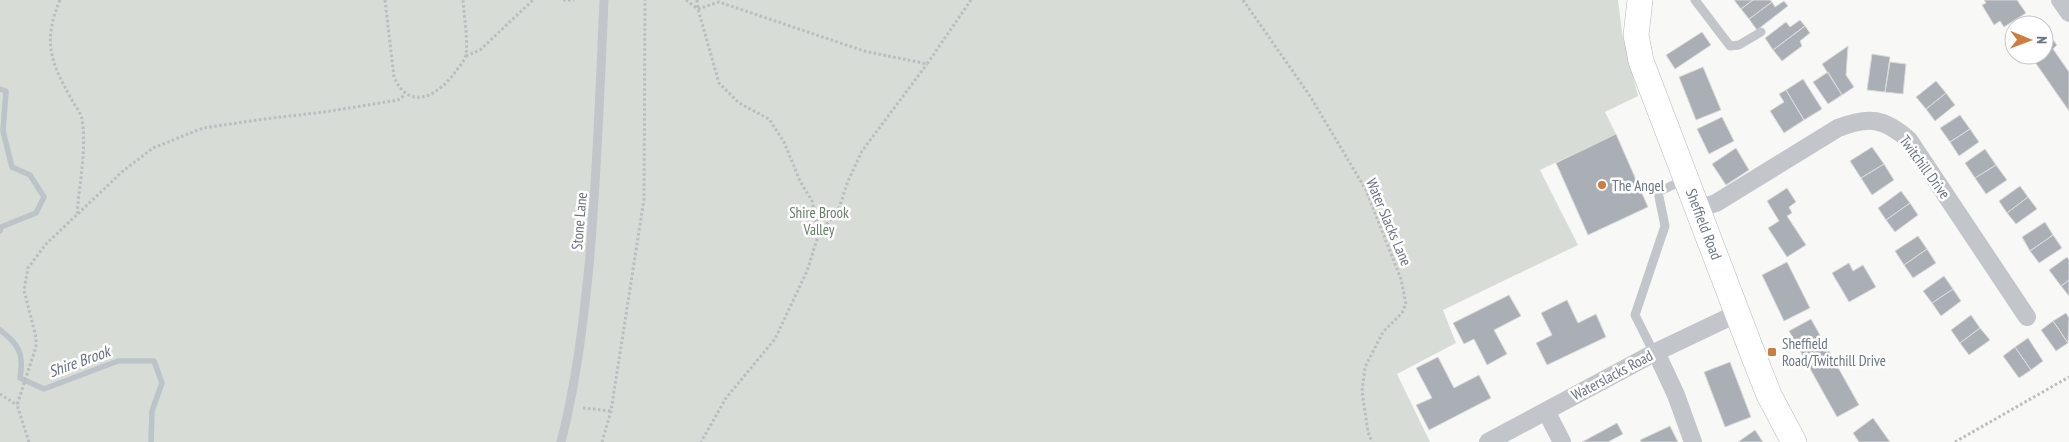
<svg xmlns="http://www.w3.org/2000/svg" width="2069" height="442" font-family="'PT Sans Narrow',sans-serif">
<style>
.green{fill:#d7ddd6}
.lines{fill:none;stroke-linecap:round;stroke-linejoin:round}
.stream{stroke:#bcc3c9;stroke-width:5.5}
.building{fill:#aaafb6;stroke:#dadad9}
.secondary-casing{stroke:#b5b8bd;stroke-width:26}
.path{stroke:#babcbf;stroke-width:3;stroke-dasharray:2.5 2.5;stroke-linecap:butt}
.service{stroke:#c2c5c9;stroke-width:9}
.minor{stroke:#c2c5c9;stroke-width:18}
.secondary{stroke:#fff;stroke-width:25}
.poi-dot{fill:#ce7d41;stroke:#fff;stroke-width:2}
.labels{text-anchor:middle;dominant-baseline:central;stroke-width:5;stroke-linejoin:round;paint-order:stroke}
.street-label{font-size:15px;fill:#6b7483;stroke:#fff}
.poi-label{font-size:15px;fill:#6b7483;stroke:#fff;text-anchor:start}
.park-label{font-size:15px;fill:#697b69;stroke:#fff}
.water-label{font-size:16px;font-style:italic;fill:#67737f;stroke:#fff}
</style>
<rect width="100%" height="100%" fill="#f8f8f6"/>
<path class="green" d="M0,0h1618l4,32 16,64 -33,16 11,22 -76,36 38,75 -135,65 13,33 -59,31 33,68h-1430z"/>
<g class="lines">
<path class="stream" d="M0,89l6,2 -3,40 9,36 18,8 14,22 -8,16 -35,14 -1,4
M0,330c19,14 24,24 20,48l24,11 74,-28h36l8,22 -10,28 -1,31"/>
</g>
<path class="building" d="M1734,0h19l-12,9z
M1753,0h17l2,2 -23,17 -8,-10z
M1984,0h33l9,13 -22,14 -4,-6 -6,4 -12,-20 4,-2z
M1784,1l4,5 -31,24 -8,-11 23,-17 3,5z
M1800,20l5,6 -32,24 -8,-12 21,-16 4,5z
M1805,26l5,7 -10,8 2,5 -20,15 -9,-11z
M2044,28l13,17 -4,4 16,23v39l-39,-56h14z
M1702,32l9,13 -36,24 -9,-14z
M1848,46l-2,29 8,12 -12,8 -20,-31z
M1872,54l18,3 -5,35 -18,-2z
M1890,62l16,2 -3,30 -18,-2z
M1703,67l18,43 -25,10 -17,-43z
M1828,72l14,23 -14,9 -15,-22z
M1803,79l19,30 -18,11 -18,-30z
M1936,81l10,12 -20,16 -10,-12z
M1786,90l18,30 -20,13 -14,-22 14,-9 -5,-8z
M1946,93l9,12 -20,16 -9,-12z
M1960,115l10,14 -20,13 -10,-14z
M1722,117l12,24 -25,13 -12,-25z
M1970,129l9,13 -20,14 -9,-14z
M1616,134l32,73 -60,28 -32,-72z
M1872,147l12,17 -23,14 -11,-17z
M1736,148l13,22 -23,15 -14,-21z
M1985,149l11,16 -21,13 -10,-15z
M1884,164l10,16 -22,15 -11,-17z
M1996,165l11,15 -21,14 -11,-16z
M2020,186l8,11 -21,16 -8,-12z
M1787,188l9,14 -7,5 3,6 -5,3 19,29 -19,12 -19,-29 11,-7 -12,-20z
M1901,191l9,12 -24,17 -8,-12z
M2028,197l9,12 -21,15 -9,-11z
M1910,203l8,12 -23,17 -9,-12z
M2045,222l8,13 -23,16 -8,-14z
M2053,235l9,13 -23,15 -9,-12z
M1918,236l9,13 -23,16 -9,-14z
M1927,249l9,14 -23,15 -9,-13z
M2067,257l2,3v20l-8,6 -12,-16z
M1787,262l23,46 -26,13 -22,-46z
M1849,263l4,8 10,-6 13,22 -27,15 -17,-29z
M1944,276l9,13 -21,14 -9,-12z
M2069,280v16l-8,-10z
M1953,289l8,12 -20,15 -9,-13z
M1509,295l12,21 -27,14 13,24 -20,11 -13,-26 -10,5 -11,-21z
M1567,300l11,23 18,-9 10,23 -59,28 -11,-22 16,-8 -11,-22z
M2066,313l3,5 -1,25 -15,-22z
M1971,315l9,13 -20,15 -9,-13z
M1811,319l48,86 -22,12 -48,-86z
M2053,321l15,22 -12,8 -15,-21z
M1980,328l10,12 -21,15 -9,-12z
M2028,338l15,23 -12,9 -16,-23z
M2015,347l16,23 -12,8 -16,-22z
M1438,357l16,31 25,-13 12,23 -62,32 -13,-25 16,-7 -16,-30z
M1730,362l21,55 -26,10 -21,-55z
M1873,418l17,24h-31l-6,-9z
M1617,423l6,11 -15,8h-26z
M1670,426l8,16h-37l-1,-2z
M1755,430l8,12h-25z"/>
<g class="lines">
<defs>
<path id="secondary" d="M1640,0l-4,35 5,26 113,296 15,38 25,47"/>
</defs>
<use href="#secondary" class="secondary-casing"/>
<path class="path" d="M60,0c-17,40 -10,62 11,98 3,7 9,13 11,21 5,31 -3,65 -5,96
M385,0l9,77c16,36 45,18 62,-6 3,-4 9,-11 10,-16 2,-17 -2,-38 -3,-55
M563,0h11
M686,0l12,9 21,-7 145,49 63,13 44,-64
M697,0l1,9 21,74 20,20 30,16 15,23 16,39 12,20 7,32 -12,38 -32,68 -49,59 -25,44
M1243,0l67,96 56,94 35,89 5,25 -4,9 -19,19 -18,35 -3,24 6,41 4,10
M466,56l14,-6 53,-50
M820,232l18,-21 10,-30 14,-30 65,-87
M0,394l17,11
M583,408l28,3
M29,442l-12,-37 19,-58v-10l-12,-47 4,-22 18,-24 77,-73 30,-23 50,-20 61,-9 60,-7 74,-12 7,-5
M602,442l9,-31 33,-212 1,-199
M1955,442l114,-65"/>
<path class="service" d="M1695,0l35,46 9,-1 22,-13
M1654,353l-19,-38 30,-89 -7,-34 26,-12
M561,442c15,-58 22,-117 28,-176 8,-89 11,-177 15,-266"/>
<path class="minor" d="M2060,0l9,13
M1697,209l19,-6 122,-75c31,-12 46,-10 71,12l118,177
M1656,352l20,43 17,47
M1546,411l16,31
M1488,442l166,-89 84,-40"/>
<use href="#secondary" class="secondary"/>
</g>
<g class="poi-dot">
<circle cx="1602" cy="185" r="5"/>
<rect x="1767" y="347" width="10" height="10" rx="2.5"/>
</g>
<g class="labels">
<g class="street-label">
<text transform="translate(1925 167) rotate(54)">Twitchill Drive</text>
<text transform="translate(579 221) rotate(-85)">Stone Lane</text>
<text transform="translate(1389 222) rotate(67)">Water Slacks Lane</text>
<text transform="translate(1704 224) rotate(69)">Sheffield Road</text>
<text transform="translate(1612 375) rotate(-28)">Waterslacks Road</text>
</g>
<g class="poi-label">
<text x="1612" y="185">The Angel</text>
<text x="1782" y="343">Sheffield<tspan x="1782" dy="17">Road/Twitchill Drive</tspan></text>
</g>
<g class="park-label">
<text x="819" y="212">Shire Brook<tspan x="819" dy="17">Valley</tspan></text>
</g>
<g class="water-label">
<text transform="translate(79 361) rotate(-20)">Shire Brook</text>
</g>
</g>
<g transform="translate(2029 40) rotate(91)"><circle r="24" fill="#ffffff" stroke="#c4c7cd"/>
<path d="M0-4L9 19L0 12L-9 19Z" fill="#ce7d41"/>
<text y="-8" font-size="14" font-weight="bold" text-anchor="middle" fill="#6b7483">N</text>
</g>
</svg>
